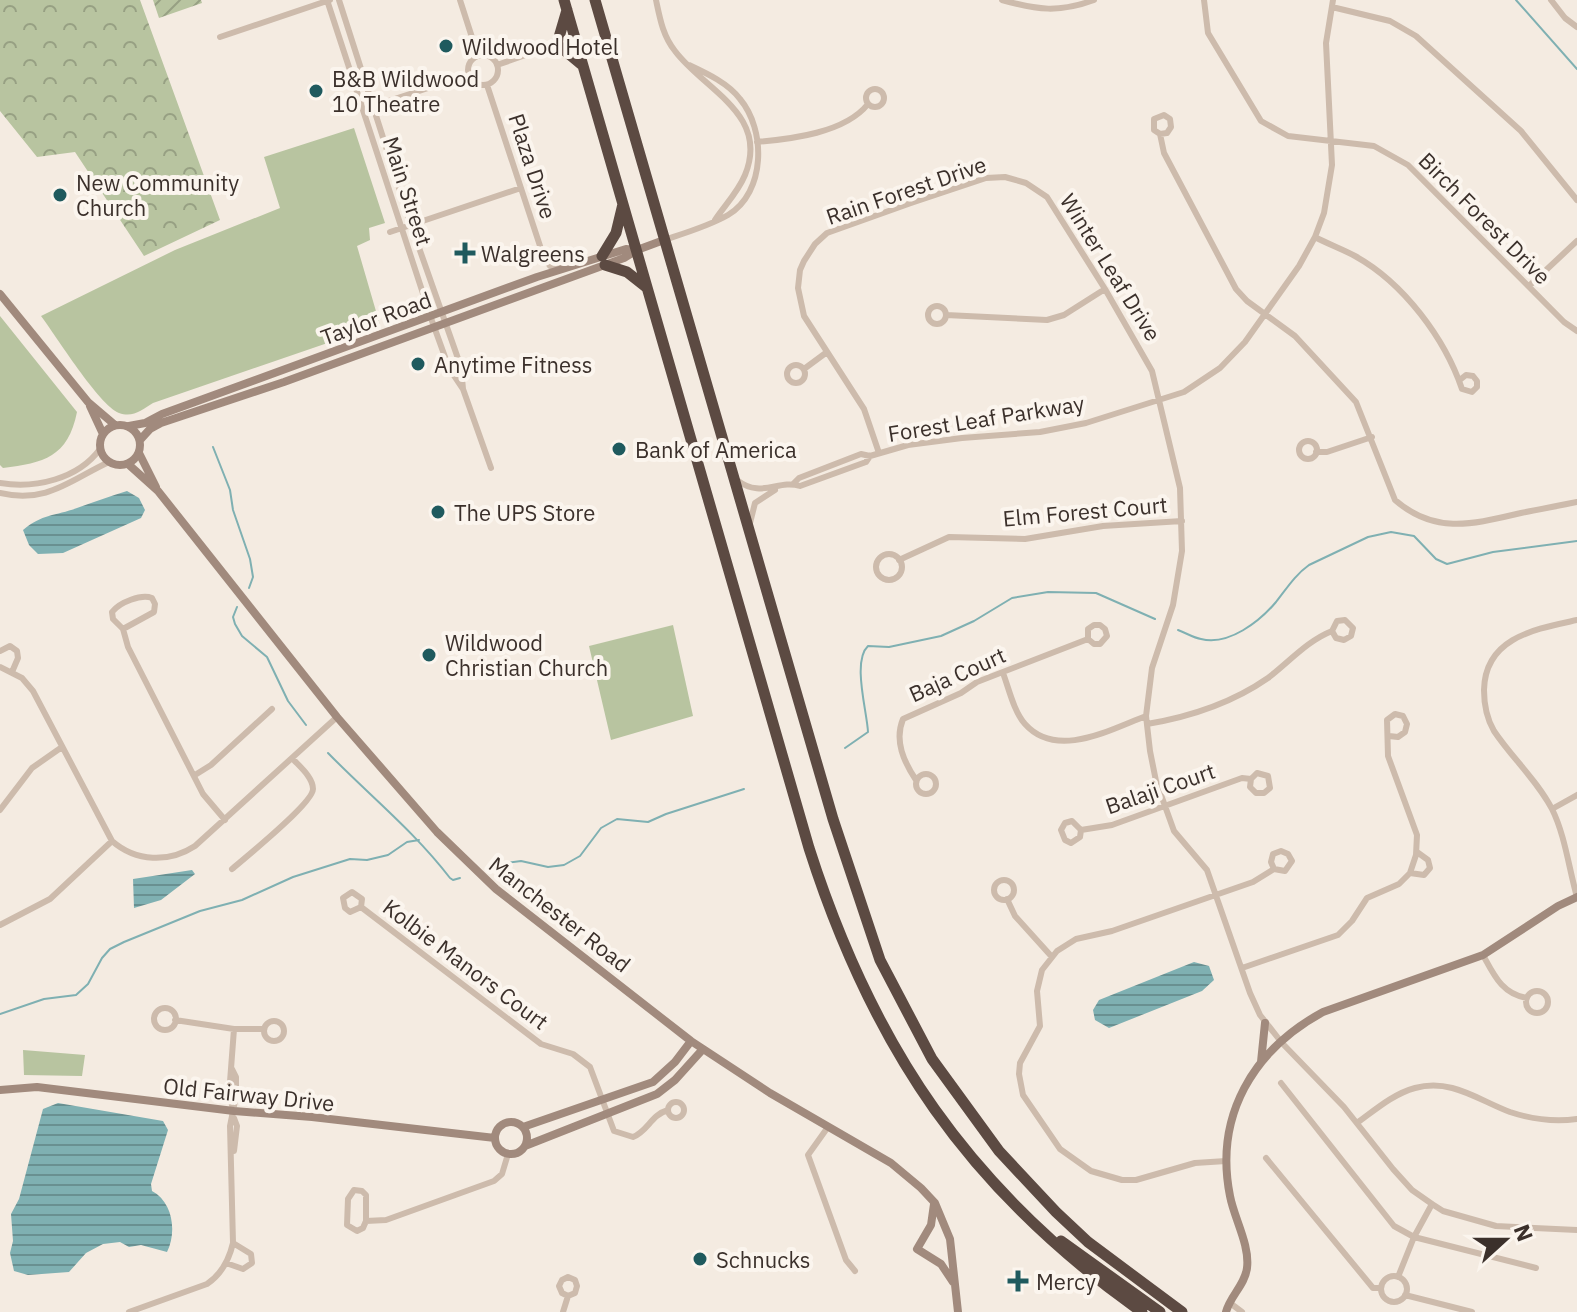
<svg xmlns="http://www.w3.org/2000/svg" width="1577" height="1312" font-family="'IBM Plex Sans',sans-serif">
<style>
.green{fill:#b8c4a0}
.forest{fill:url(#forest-crowns)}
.garden{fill:url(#garden-furrows)}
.water{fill:url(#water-rules)}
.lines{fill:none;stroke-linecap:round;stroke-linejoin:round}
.stream{stroke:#7fb0b2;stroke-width:2}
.street{stroke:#cdbbac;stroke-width:6}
.secondary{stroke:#a18a7d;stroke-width:8}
.highway{stroke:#5c4a42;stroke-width:11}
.poi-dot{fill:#1f5a5e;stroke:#fbf5ee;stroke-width:3}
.labels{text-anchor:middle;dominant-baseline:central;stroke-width:8;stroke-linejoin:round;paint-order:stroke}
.poi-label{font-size:22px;fill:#3b302b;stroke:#fbf5ee;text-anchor:start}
.street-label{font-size:22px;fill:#3b302b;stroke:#fbf5ee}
</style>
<defs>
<pattern id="forest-crowns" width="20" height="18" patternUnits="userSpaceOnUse" patternTransform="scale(2)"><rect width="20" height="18" fill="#b8c4a0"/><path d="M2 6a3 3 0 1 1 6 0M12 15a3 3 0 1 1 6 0" fill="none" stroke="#97a083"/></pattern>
<pattern id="garden-furrows" width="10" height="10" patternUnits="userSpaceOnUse" patternTransform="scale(2)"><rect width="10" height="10" fill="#b8c4a0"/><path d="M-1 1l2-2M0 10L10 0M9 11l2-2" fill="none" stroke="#97a083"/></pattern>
<pattern id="water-rules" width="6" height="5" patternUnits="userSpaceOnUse" patternTransform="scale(2)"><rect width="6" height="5" fill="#7fb0b2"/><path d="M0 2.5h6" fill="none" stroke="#699091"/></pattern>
</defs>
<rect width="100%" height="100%" fill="#f4ebe1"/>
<path class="green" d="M354,128l31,95 -16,5 1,12 -13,6 23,79 -227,78c-11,7 -20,15 -34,10 -20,-8 -63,-77 -78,-97l134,-66 105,-42 -16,-51z
M0,316l77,96c-9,45 -33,51 -74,56l-3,-3z
M673,625l20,91 -82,24 -22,-94z
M23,1050l62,5 -3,21 -58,-1z"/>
<path class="forest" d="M0,0h140l80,220 -76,36 -69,-104 -38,5 -37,-46z"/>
<path class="garden" d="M153,0h48l1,3 -43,15z"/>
<path class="water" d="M127,491l12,7 6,12 -4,8 -78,35 -25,1 -9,-9 -6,-15c19,-16 32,-14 54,-22 17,-6 33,-12 50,-17z
M192,870l3,4 -34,26 -27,8 -1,-29z
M1194,962l15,4 5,14 -12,11 -93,37 -14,-8 -2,-10 6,-10z
M58,1103l105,18 5,9 -17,54 1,7c21,11 25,41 15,61l-26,-7 -12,2 -9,-5 -17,2 -17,9 -17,19 -41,3 -14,-4 -4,-18 3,-12 -2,-27 8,-15 24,-90z"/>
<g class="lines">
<path class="stream" d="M1516,0l61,69
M213,447l17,43 3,20 17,49 3,18 -4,11
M237,607l-4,10 2,7 7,12 25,21 21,44 18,24
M1178,630c8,3 16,8 23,9 28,7 59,-18 75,-37 11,-14 19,-27 33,-37l59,-28 23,-5 23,4 22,23 11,5 46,-12 84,-11
M845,748l23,-16c-1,-21 -16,-71 0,-86l21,1 52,-11 33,-15 38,-23 36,-6 48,1 59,26
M328,753c41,42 86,78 122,125l3,2 7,-2
M499,864l22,-3 27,6 16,-2 16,-9 21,-28 16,-9 31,3 18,-8 78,-25
M0,1014l44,-15 32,-4 12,-11 14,-26 8,-9 14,-7 76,-31 42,-11 51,-23 57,-18 17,1 21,-5 19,-13 12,-2"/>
<path class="street" d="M327,0l105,321 17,47 14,21 -2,-22 -50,-142 -72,-225
M460,0l18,56
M656,0c4,19 7,36 19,51 29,39 95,63 70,124 -7,17 -20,30 -30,45
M1002,0c35,10 57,13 92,0
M1204,0l4,33 53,88 27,15 86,10 34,19 156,157 13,9
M1551,0l14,18 12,9
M1332,7l58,14 26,15 105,95 56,69
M220,37l110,-37
M468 70a15 15 0 1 1 30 0a15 15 0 1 1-30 0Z
M497,65l60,-21
M487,85l57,173 6,8 12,2
M866 98a9 9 0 1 1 18 0a9 9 0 1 1-18 0Z
M370,107l98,-32
M1160,134l7,-1 4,-6 -1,-8 -6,-4 -10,4v11l6,4 4,19 72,136 11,12 48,35 61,66 39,98c40,35 79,24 126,13 19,-4 37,-7 56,-11
M757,142c34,-3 88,-9 111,-38
M390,232l131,-44
M1315,237c13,7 27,12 40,19 49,27 90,83 107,133l10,3 5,-5v-6l-4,-5 -7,-1 -5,4
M664,240c21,-7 45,-14 64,-25 38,-23 38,-85 12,-116 -12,-16 -34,-26 -51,-34
M1529,286l48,-45
M928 315a9 9 0 1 1 18 0a9 9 0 1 1-18 0Z
M946,315l101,5 17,-5 41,-26
M787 374a9 9 0 1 1 18 0a9 9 0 1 1-18 0Z
M804,369l23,-17
M463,389l28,79
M1299 450a9 9 0 1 1 18 0a9 9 0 1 1-18 0Z
M1316,452h11l45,-15
M879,453l-15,-44 -60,-93 -6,-28 2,-18 4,-9 11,-17 12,-11 84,-30 75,-25 19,-1 21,6 21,14 58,92 47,82 28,117 2,63 -9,54 -21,63 -6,48 4,35 6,30 18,50 33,39 43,123 10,22 22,28 62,64 49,62 19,21 20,14 11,7 53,15 81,4
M737,480c24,19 41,-1 63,6l66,-24 4,-6
M0,483c35,6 78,-4 100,-34
M793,484l6,-6 62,-24 9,2 38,-11 54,-7 78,-6 46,-9 98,-31 36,-24 25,-26 54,-76 16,-29 9,-24 8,-48 -6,-122 7,-43
M0,493c47,11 70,-13 109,-31
M750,523l5,-20 20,-13
M876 567a13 13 0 1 1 26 0a13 13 0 1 1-26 0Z
M899,560l50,-23 76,2 78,-13 79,-5
M123,629l31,-17 1,-8 -3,-6c-11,-4 -32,4 -40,14l1,7 10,10 5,18 75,147 22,26
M0,651l10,-5 7,5 1,7 -6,14
M0,667l22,11 11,13 79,150c24,21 57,22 83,5l142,-129
M1003,673c6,16 11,39 22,51 32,36 86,5 121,-8
M1147,724c42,-7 85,-21 121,-46 21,-16 39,-37 64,-47l5,-10 8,-1 8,8 -2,8 -7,4 -8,-2 -4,-7
M916 784a10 10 0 1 1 20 0a10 10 0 1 1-20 0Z
M195,775l16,-10 61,-56
M916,780c-12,-18 -22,-39 -13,-61l58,-26 16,-11 111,-43 6,5h6l7,-8 -2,-7 -5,-4h-6l-6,4v10
M1552,809l25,-14
M0,810l32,-42 30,-21
M1081,830l-1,7 -9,6 -6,-3 -4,-10 4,-7 7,-2 9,9 31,-5 130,-47 9,1 6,-6 11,3 2,12 -6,5h-8l-6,-6 1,-8
M232,869c14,-12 81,-66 81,-80 0,-12 -14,-23 -21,-31
M1410,873l14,2 6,-7 -2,-8 -11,-8
M994 890a10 10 0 1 1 20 0a10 10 0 1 1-20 0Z
M1577,897c-8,-28 -12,-62 -25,-88 -15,-29 -40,-51 -58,-78 -7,-12 -10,-28 -10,-41 1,-53 52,-61 93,-70
M1007,899l8,17 37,41
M361,907l-11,5 -5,-4 -2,-10 9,-6 10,7 -1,8 180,137 32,10 17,13 24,64 19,6c15,-6 18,-22 35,-27
M0,925l50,-26 62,-58
M1483,955c11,20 19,39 44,43
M1242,968l96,-33 14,-14 15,-23 32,-14 11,-11 6,-18 1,-20 -29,-79 -1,-36 8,-6 8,2 4,8 -2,8 -7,5 -9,-1
M1526 1002a11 11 0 1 1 22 0a11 11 0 1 1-22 0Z
M154 1019a11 11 0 1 1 22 0a11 11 0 1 1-22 0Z
M175,1020l59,9h30
M264 1031a10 10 0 1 1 20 0a10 10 0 1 1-20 0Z
M1281,1083l113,143 20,11 122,31
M668 1110a8 8 0 1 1 16 0a8 8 0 1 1-16 0Z
M233,1108l-4,-13 5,-66
M234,1118l3,8 -3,25
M1357,1123c18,-13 36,-29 58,-35 36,-10 63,12 95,24 21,7 45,10 67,7
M828,1127l-20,28 38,105 9,11
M1266,1158l107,130h8
M1226,1161l-31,2 -59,17h-14l-31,-9 -31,-22 -37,-54 -4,-21 1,-11 20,-37 -3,-35 5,-21 15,-19 19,-12 36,-8 141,-49 21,-13 11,2 7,-10 -4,-7 -7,-3 -8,3 -2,8 3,7
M366,1221l-3,7 -6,3 -10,-6 1,-26 6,-9 8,1 4,4v26l20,-1 108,-39 8,-7 6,-20
M226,1263l17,6 9,-6 -1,-9 -18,-11
M1381 1289a13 13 0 1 1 26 0a13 13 0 1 1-26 0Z
M1398,1277l16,-40 18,-33
M1405,1295l67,17
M1230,1303l12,9
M129,1312l78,-28c15,-10 22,-24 26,-41l-3,-117 6,-30v-19l-4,-8
M563,1312l5,-16 7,-3 2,-7 -2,-6 -7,-3 -6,3 -3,6 3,7 6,3"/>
<path class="secondary" d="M0,294l88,108 27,23
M90,406l13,28
M100 445a20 20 0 1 1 40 0a20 20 0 1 1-40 0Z
M129,426l16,-3 17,-9 375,-137 89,-28 10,1
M140,440l10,-11 11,-6 123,-41 340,-124 13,-8 27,-10
M139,453l17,34
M128,464l30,27 179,226 100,115 59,57 195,152 79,52 121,70 30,25 14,15 15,36 8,73
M1261,1062l4,-39
M0,1090l37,-3 197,24 78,6 183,21
M495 1138a16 16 0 1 1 32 0a16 16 0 1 1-32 0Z
M523,1127l130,-45 22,-20 16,-21
M525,1146l132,-52 18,-14 28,-31
M934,1204l-3,21 -14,24 24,15 12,18
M1226,1312c4,-16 19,-27 21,-44 3,-23 -13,-50 -17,-72 -16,-80 23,-146 93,-184l160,-57 75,-49 19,-9"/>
<path class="highway" d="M564,0l245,848c64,200 160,342 333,464
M595,0l238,819 47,141 52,99 67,92 57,61 32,30 94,70
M567,10l-10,34 24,20
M602,256l14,-23 7,-29
M605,265l22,7 19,15
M1061,1241l99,71"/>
</g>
<g class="poi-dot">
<circle cx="446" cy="46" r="8"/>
<circle cx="316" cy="91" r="8"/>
<circle cx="60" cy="195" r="8"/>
<path d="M461 241h8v8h8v8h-8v8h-8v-8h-8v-8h8z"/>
<circle cx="418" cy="364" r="8"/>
<circle cx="619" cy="449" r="8"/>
<circle cx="438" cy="512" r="8"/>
<circle cx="429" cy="655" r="8"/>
<circle cx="700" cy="1259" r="8"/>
<path d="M1014 1269h8v8h8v8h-8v8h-8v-8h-8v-8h8z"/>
</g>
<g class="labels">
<g class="poi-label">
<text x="462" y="46">Wildwood Hotel</text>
<text x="332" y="78">B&amp;B Wildwood<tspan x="332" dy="25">10 Theatre</tspan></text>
<text x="76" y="182">New Community<tspan x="76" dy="25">Church</tspan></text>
<text x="481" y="253">Walgreens</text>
<text x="434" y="364">Anytime Fitness</text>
<text x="635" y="449">Bank of America</text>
<text x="454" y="512">The UPS Store</text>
<text x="445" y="642">Wildwood<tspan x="445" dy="25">Christian Church</tspan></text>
<text x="716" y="1259">Schnucks</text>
<text x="1036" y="1281">Mercy</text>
</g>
<g class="street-label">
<text transform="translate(533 166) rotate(72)">Plaza Drive</text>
<text transform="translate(906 190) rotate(-19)">Rain Forest Drive</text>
<text transform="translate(408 191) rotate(72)">Main Street</text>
<text transform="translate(1485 218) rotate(45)">Birch Forest Drive</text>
<text transform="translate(1111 267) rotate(58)">Winter Leaf Drive</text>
<text transform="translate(376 318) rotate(-20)">Taylor Road</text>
<text transform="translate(986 418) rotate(-9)">Forest Leaf Parkway</text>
<text transform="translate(1085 511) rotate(-5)">Elm Forest Court</text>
<text transform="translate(957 674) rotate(-24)">Baja Court</text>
<text transform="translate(1160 788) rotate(-19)">Balaji Court</text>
<text transform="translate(560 914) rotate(38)">Manchester Road</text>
<text transform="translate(466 964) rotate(37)">Kolbie Manors Court</text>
<text transform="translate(249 1094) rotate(6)">Old Fairway Drive</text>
</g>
</g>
<g transform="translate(1505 1240) rotate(69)" stroke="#fbf5ee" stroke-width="6" paint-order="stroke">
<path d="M0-6L14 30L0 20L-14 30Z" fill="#3b302b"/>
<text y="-12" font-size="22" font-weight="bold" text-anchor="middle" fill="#3b302b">N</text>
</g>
</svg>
